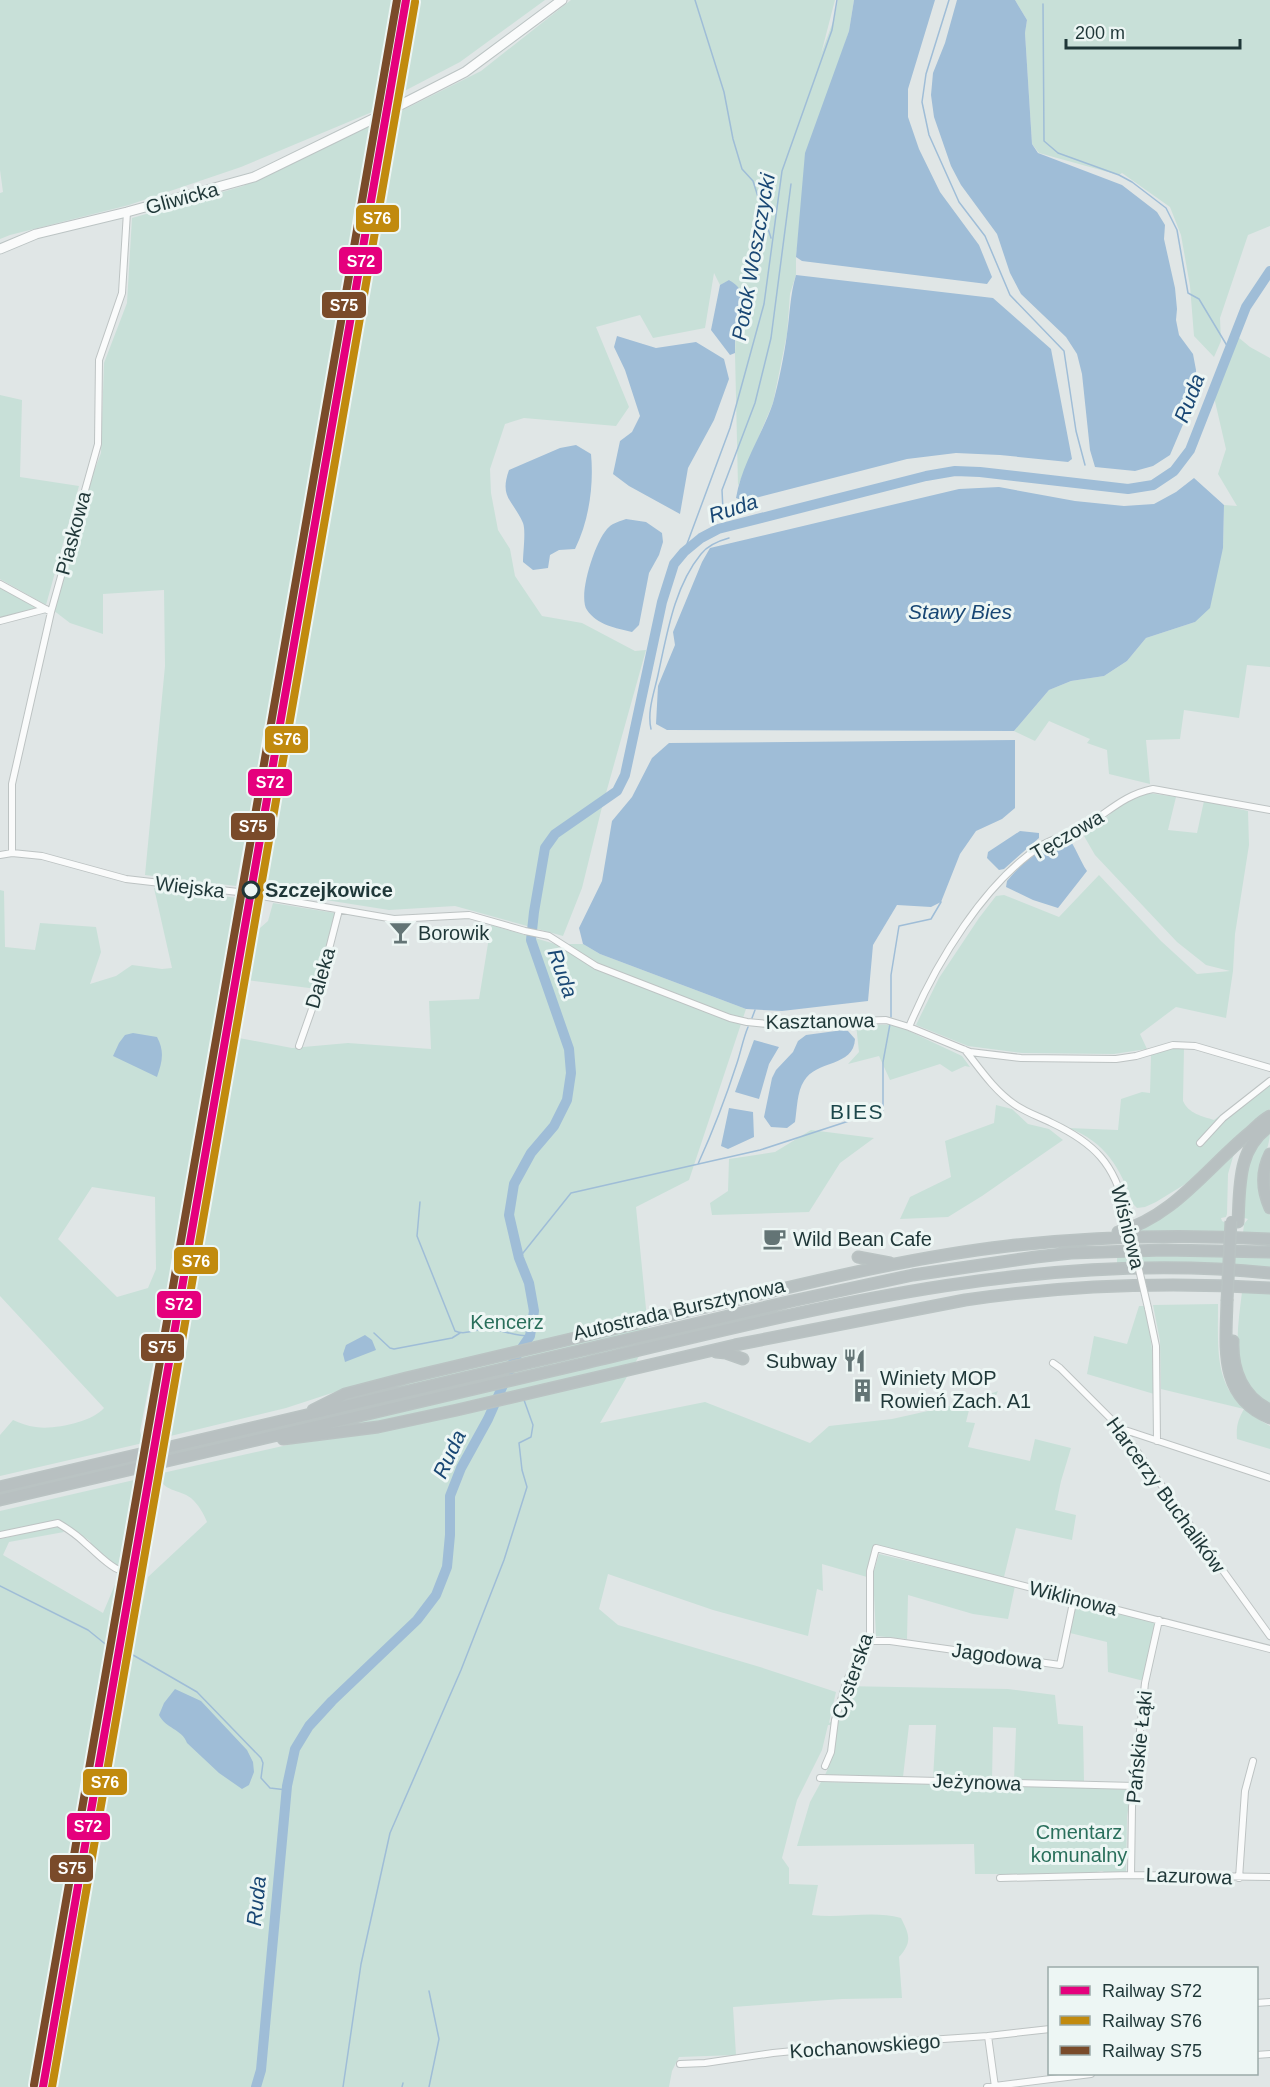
<svg xmlns="http://www.w3.org/2000/svg" width="1270" height="2087" font-family="Arial,sans-serif">
<style>
.built{fill:#cdd8d7}
.green{fill:#c8e0d8;fill-rule:evenodd}
.water{fill:#9fbdd7}
.lines{fill:none;stroke-linecap:round;stroke-linejoin:round}
.stream{stroke:#9fbdd7;stroke-width:1.5}
.river{stroke:#9fbdd7;stroke-width:10}
.street-casing{stroke:#bdc3c3;stroke-width:8}
.secondary-casing{stroke:#bcc4c4;stroke-width:11}
.highway-casing{stroke:#bac3c3;stroke-width:13}
.street{stroke:#fafbfb;stroke-width:6}
.secondary{stroke:#fafbfb;stroke-width:9}
.highway{stroke:#b8c0c1;stroke-width:10}
.street-bridge-casing{stroke:#bdc3c3;stroke-width:8;stroke-linecap:butt}
.highway-bridge-casing{stroke:#bac3c3;stroke-width:13;stroke-linecap:butt}
.street-bridge{stroke:#fafbfb;stroke-width:6}
.highway-bridge{stroke:#b8c0c1;stroke-width:10}
.rail-1-casing{stroke:#edf6f4;stroke-width:12}
.rail-2-casing{stroke:#edf6f4;stroke-width:12}
.rail-3-casing{stroke:#edf6f4;stroke-width:12}
.rail-1{stroke:#e5007d;stroke-width:8}
.rail-2{stroke:#c18a0e;stroke-width:8}
.rail-3{stroke:#7a4b2a;stroke-width:8}
.stop-dot{fill:#edf6f4;stroke:#1f3738;stroke-width:3}
.labels{text-anchor:middle;dominant-baseline:central;stroke-width:6;stroke-linejoin:round;paint-order:stroke}
.street-label{font-size:20px;fill:#1f3738;stroke:#edf6f4}
.stop-label{font-size:20px;font-weight:bold;fill:#1f3738;stroke:#edf6f4;text-anchor:start}
.poi-label{font-size:20px;fill:#1f3738;stroke:#edf6f4;text-anchor:start}
.park-label{font-size:20px;fill:#296f5b;stroke:#edf6f4}
.water-label{font-size:21px;font-style:italic;fill:#194774;stroke:#edf6f4}
.neighbourhood-label{font-size:21px;letter-spacing:1.5px;fill:#1b464a;stroke:#edf6f4}
.line-badge{stroke:#edf6f4;stroke-width:2}
.badge-label{font-size:16px;text-anchor:middle;font-weight:bold;fill:#fff}
</style>
<rect width="100%" height="100%" fill="#e0e6e6"/>
<path class="built" d="M401,0h8l-195,1110 -81,467 -18,118 -15,74 -55,318h-9l48,-273 18,-121 27,-143 89,-521 28,-146z"/>
<path class="green" d="M0,0h398l-21,110 -136,57 -112,38 -119,30 -10,4v-46l3,-1 -3,-22z
M412,0h133l-85,62 -69,36z
M571,0h264l-14,54 13,-35 4,-19h16l-5,31 -12,37 -37,154 -4,35v18l-6,19 -3,40 -14,69 -35,83 -3,-133 1,-25 6,-21 -12,-27 -10,5 -6,-12 -9,55 -52,10 -13,-23 -44,12 33,80 -13,19 -92,-8 -19,6 -15,45 1,24 7,37 12,19 5,27 27,40 40,7 53,28 11,-1 -45,161 -19,77 -19,48 -108,-30 -66,4 -133,-21 48,-262 85,-510 92,-46z
M1015,0h255v226l-22,9 -28,83 1,23 -7,16 -20,-21 -4,-50 -9,-51 -11,-28 -48,-34 -3,2 -80,-22 -7,-9 -7,-111 2,-13z
M378,120l-142,766 -91,-11 20,-209 -1,-76 -61,4v40l-33,-11 -17,-13 38,-131 10,-26 3,-90 23,-60 5,-85 111,-32z
M1238,337l12,10 20,11v309l-23,-2 -8,53 -55,-8 -4,29 -34,1 4,44 -41,-10 -2,-24 -20,-7 3,-4 -41,-18 -14,20 -21,-10 35,-41 22,-9 33,-5 23,-15 19,-23 49,-16 28,-74 1,-43 13,1 -19,-32 8,-25 -12,-52z
M0,395l22,5 -2,77 59,9 -33,119 -46,-26z
M0,587l39,23 -39,9z
M1149,793l27,4 -8,33 29,3 7,-32 44,10 1,34 -14,89 -2,37 -7,47 -50,-11 -36,27 7,15 -33,5 -92,-1 -54,-7 -52,-21 23,-47 40,-60 17,-22 8,-1 55,22 40,-42 62,66 36,33 33,-3 -24,-6 -29,-23 -82,-87 -11,-19 43,-36z
M154,888l84,10 -32,166 -2,52 -9,36 -55,279 3,12 -143,33v-41l13,-15c7,3 14,6 23,7 18,3 56,-5 68,-19l-104,-112v-406l4,1 1,56 30,3 5,-27 56,4 5,25 -11,32 26,-8 16,-11 30,4 10,-1zM92,1187l63,10 1,72 -8,19 -31,9 -59,-58z
M273,903l62,10 -18,76 -71,-9 5,-44 17,-15z
M491,925l64,19h28l17,10 146,55 -57,171 -53,27 13,132 -49,84 105,-21 105,41 19,-17 63,-7 76,-17 30,-11 -9,20 -19,-5 -4,16 9,1 -7,24 62,14 5,-22 36,9 -10,33 -6,29 21,5 -4,25 -56,-12 -12,49 -126,-30 -9,19 -2,11 -45,-13 1,27 -6,-2 -9,47 -95,-26 -105,-36 -9,35 19,16 142,42 76,25 -7,31 6,-4 6,-33 167,3 47,6 3,29 25,2 1,55h-70l2,-53 -23,-1 -1,54 -59,-2 3,-54h-27l-6,52 -78,-2 6,-13 7,-37h-10l-6,25 -25,50 -15,58 7,10v16l29,1 -6,30c30,4 60,-5 89,3 9,18 11,24 -2,39l3,41 -60,1 -109,8 3,48 -57,2 -7,14 -3,16h-669v-548l58,-13 6,6 -55,10 -6,13 100,58 16,-38 5,1 -22,117 -17,112 15,22 -2,-15 18,-104h5l27,-131 59,-55c-3,-8 -9,-18 -16,-24 -12,-9 -29,-6 -33,-24l165,-37 15,-46 -52,17 -128,31 5,-32h3l12,-80 42,-228 19,-61 53,10 56,-5 83,6 -2,-48 50,-2z
M856,1024l40,1 66,31 8,11 -5,-1 -13,6 -12,-8 -50,16 -11,-24 -31,8 11,-12z
M1184,1047l-1,54c6,13 19,15 31,19l56,-42v31l-17,12 -66,62 -31,19 -11,5 -8,1 -4,-4c-12,-35 -28,-63 -65,-76l50,2 3,-31 21,-7 8,1 1,-38 19,-7z
M996,1105l16,4 16,15 21,5 14,11 -81,56 -34,21 -48,2 10,-22 41,-20 -6,-36 49,-18z
M811,1130l63,8 -34,25 -31,49 -97,3 -2,-12 18,-12 1,-32 46,-7z
M1270,1132c0,18 -12,32 -12,50 0,12 9,22 12,34 0,6 0,14 0,19l-27,-2 1,-9 4,-5 -4,-1c1,-33 -1,-62 26,-86z
M1235,1150l-7,24 -1,40 -1,3 -5,1 1,3 4,2 -1,9 -88,-1c41,-18 67,-50 98,-81z
M1223,1255l47,1v13l-81,-7 -72,1v-6z
M1242,1292l28,2v111c-42,-26 -33,-71 -28,-113z
M1218,1304c0,57 -5,92 52,122v23l-33,-10c-1,-13 1,-19 7,-30l-83,-20 -1,-48 -7,-36z
M1139,1306h5c8,33 10,54 10,88l-67,-20 7,-38 33,8z
M134,1480l-16,87 -27,-23 -1,-3 -31,-21 -59,13v-22z
M879,1554l136,32 -7,33 -35,-5 -65,-19 -1,44 -31,-3 -3,-62z
M1079,1602l77,19 -12,60 -36,-9 -1,-30 -37,-9 6,-27z
M821,1782l256,5 54,3 -4,27 -1,56h-20l-4,-2 -11,2 -41,1h-75l-1,-30 -177,2 13,-44z"/>
<path class="water" d="M854,0h81l-27,89v28l11,32 21,43 39,53 13,32 -5,7 -185,-23 -6,-4 9,-104 44,-122z
M957,0h58l12,20 -2,13 7,111 6,9 84,32 35,27 8,13 -1,14 11,49 2,21 -1,11 3,15 14,19 3,16v16l-9,29 -17,40 -17,11 -18,5 -40,-4 -5,-17 -8,-76 -5,-20 -11,-17 -45,-43 -11,-21 -13,-39 -36,-49 -10,-19 -17,-49 -3,-22 2,-22 12,-30z
M796,275l197,23 58,51 21,110 -4,3 -68,-7 -44,-2 -49,6 -163,42 -8,-3c6,-35 26,-63 37,-95 6,-22 11,-47 14,-69 3,-20 3,-39 9,-59z
M729,280c23,13 10,27 7,48 -1,8 -1,16 -1,25l-5,2 -19,-25 9,-45z
M617,336l39,12 40,-6 28,17 5,20 -15,41 -26,48 -8,46 -51,-28 -16,-12 7,-33 12,-9 8,-16 -15,-46 -11,-23z
M576,445l15,9c3,31 -2,67 -16,95l-16,1 -9,5 -2,13 -15,2 -10,-8c0,-10 3,-31 0,-39 -10,-23 -24,-25 -14,-53l51,-22z
M1194,478l30,27 -1,43 -13,60 -15,14 -49,16 -19,23 -23,15 -33,5 -22,9 -35,41 -347,-1 -11,-6 2,-38 17,-41 -2,-13 29,-70 8,-14 249,-59 40,-2 76,14 49,5 30,-2 22,-12z
M626,519l20,3 16,11 1,9 -4,13 -10,18 -10,52 -7,7c-16,-4 -35,-7 -45,-22 -10,-14 9,-72 22,-83 4,-4 12,-6 17,-8z
M1015,740v68l-13,11 -26,12 -16,23 -19,48 -10,5 -34,-2 -24,40 -5,56 -86,10 -36,-2 -146,-55 -17,-10 -4,-16 23,-47 10,-60 20,-24 20,-39 17,-15z
M1020,831l19,2v5l-35,31 -5,1 -12,-12 1,-6z
M1068,838c7,7 12,23 19,33l-29,37 -25,-8 -27,-13 1,-6c16,-19 36,-38 61,-43z
M843,1030l5,1 7,8c-1,28 -39,21 -51,42 -7,10 -7,29 -9,41l-8,6 -16,-1 -7,-10 8,-39 4,-8 17,-18 5,-11 8,-6z
M133,1033l24,4c8,15 5,25 0,40l-44,-21 6,-13 6,-8z
M754,1040l25,7 -10,17 -10,35 -24,-7z
M729,1108l24,4 1,25 -26,12 -7,-3z
M365,1335l7,5 4,10 -31,12 -2,-8 3,-9z
M175,1689l26,12 46,49 6,12 1,10 -5,13 -7,4 -23,-16 -32,-30c-5,-14 -22,-15 -28,-28l5,-12z"/>
<g class="lines">
<path class="stream" d="M695,0l29,92 9,47 9,30 11,12 18,57
M949,0l-23,74 -4,28 7,33 30,67 26,34 25,59 54,56 12,80 9,34
M1043,4l1,137 14,12 61,22 13,7 34,26 11,22 11,63 11,6 30,50
M723,510l-1,-20 33,-87 16,-65 20,-154
M684,552l46,-124 34,-124 18,-133 50,-141 5,-30
M651,729c-4,-18 3,-36 7,-54 9,-41 16,-88 43,-121 7,-9 17,-13 28,-16
M891,1017v-42l8,-49 32,-7 10,-17
M752,1018l3,-8
M873,1113l10,-3v-48l7,-38
M698,1164c15,-33 28,-67 39,-101 4,-12 6,-24 11,-36
M420,1202l-3,34 38,95c11,5 21,-3 32,-2 15,1 28,7 43,7
M519,1258l52,-65 189,-43 98,-32
M374,1333l16,15 4,1 58,-11 8,-5
M0,1586l88,44 21,17
M133,1655l64,37 64,66 2,5 -2,15 9,10 17,2
M343,2087l18,-123 29,-131 71,-163 43,-110 23,-73 -5,-17 -3,-27 12,-6 2,-12 -9,-25
M402,2087l1,-4
M429,2087l10,-48 -10,-48"/>
<path class="river" d="M256,2087l5,-17 26,-284 8,-37 14,-23 23,-25 85,-81 19,-25 11,-28 3,-32v-39l11,-28 27,-49 27,-61 15,-22 4,-25 -5,-28 -10,-25 -10,-43 5,-31 17,-31 23,-27 13,-26 4,-27 -2,-24 -38,-109 3,-28 11,-64 10,-14 62,-43 8,-16 37,-173 12,-38 10,-12 17,-14 17,-9 208,-53 29,-5 25,1 148,17 25,-4 21,-14 16,-21 56,-143 24,-36"/>
<defs>
<path id="street" d="M0,584l51,28
M0,621l46,-12
M12,853v-69l39,-172 47,-168 1,-84 23,-67 5,-81
M0,855l12,-2 30,3 84,23 112,13 156,27 75,-4 56,16 24,5 47,30 134,52 17,4 21,2 118,-4 23,7 61,25 51,6 95,1 20,-3 37,-11 22,1 75,22
M909,1027c26,-63 76,-146 135,-183 12,-7 26,-9 38,-16 26,-15 41,-33 71,-39l117,21
M299,1046l19,-54 21,-82
M965,1050c15,19 29,40 49,54 11,8 26,13 38,19 42,20 63,41 73,87
M1200,1143l23,-25 47,-37
M1148,1308l8,38 1,95
M1053,1363l7,5 61,61 149,207
M1122,1429l148,49
M0,1535l58,-12c10,6 19,12 27,20 20,17 29,31 57,32
M866,1641h24l170,24 14,-67
M825,1766l6,-14 4,-32 12,-40 23,-45v-64l6,-23 394,101
M820,1778l315,8
M1131,1875l1,-68 13,-124 14,-63
M1000,1878l131,-3 139,2
M1239,1878l6,-87 8,-30
M1256,2003l14,-1
M988,2036l7,51
M1256,2055l14,-1
M680,2064l25,-1 68,-10 81,-8 134,-9 62,-7
M987,2087l104,-13"/>
<path id="secondary" d="M0,249l36,-15 91,-22 127,-35 121,-59 90,-46 97,-72"/>
<path id="highway" d="M1270,1154c-9,18 -8,36 0,54
M1238,1222c2,-35 -1,-74 32,-96
M1118,1232c55,-15 88,-63 130,-98 7,-6 13,-13 22,-18
M858,1257l32,6
M1227,1301c-1,46 -9,96 43,117
M1233,1341c-1,30 10,56 37,69
M716,1352l10,1 17,6
M313,1410l32,-16 61,-16c97,-23 194,-46 291,-69 103,-24 206,-51 311,-63 87,-10 174,-12 262,-7
M283,1439l95,-12 79,-17 278,-65 230,-45c101,-15 204,-18 305,-12
M0,1487l792,-186 121,-26 123,-18 35,-4 93,-3 106,2
M0,1500c192,-45 384,-90 577,-135 227,-54 457,-116 693,-92"/>
</defs>
<use href="#street" class="street-casing"/>
<use href="#secondary" class="secondary-casing"/>
<use href="#highway" class="highway-casing"/>
<use href="#street" class="street"/>
<use href="#secondary" class="secondary"/>
<use href="#highway" class="highway"/>
<defs>
<path id="street-bridge" d="M1125,1210l23,98"/>
<path id="highway-bridge" d="M1227,1301l4,-80"/>
</defs>
<use href="#street-bridge" class="street-bridge-casing"/>
<use href="#highway-bridge" class="highway-bridge-casing"/>
<use href="#street-bridge" class="street-bridge"/>
<use href="#highway-bridge" class="highway-bridge"/>
<defs>
<path id="rail-1" d="M43,2087l363,-2087"/>
<path id="rail-2" d="M52,2087l363,-2085"/>
<path id="rail-3" d="M34,2085l363,-2085"/>
</defs>
<use href="#rail-1" class="rail-1-casing"/>
<use href="#rail-2" class="rail-2-casing"/>
<use href="#rail-3" class="rail-3-casing"/>
<use href="#rail-1" class="rail-1"/>
<use href="#rail-2" class="rail-2"/>
<use href="#rail-3" class="rail-3"/>
</g>
<defs>
<symbol id="bar-bare" viewBox="-9 -9 18 18"><path d="M-6-5H6L.8 .8V4.5H3.5V6h-7V4.5H-.8V.8Z" fill="#637475" stroke="#edf6f4" stroke-width="2.5" paint-order="stroke"/></symbol>
<symbol id="cafe-bare" viewBox="-9 -9 18 18"><path d="M-5.5-4.5H6V0H3Q3 3.5 0 3.5H-2.5Q-5.5 3.5-5.5 0ZM3-3.2v2h1.7v-2ZM-6 4.5H4V6H-6Z" fill="#637475" stroke="#edf6f4" stroke-width="2.5" paint-order="stroke"/></symbol>
<symbol id="restaurant-bare" viewBox="-9 -9 18 18"><path d="M-5-6h1v4h1v-4h1v4h1v-4h1v5L-1.5 .5V6h-2V.5L-5-1ZM5-6V6H3V1.5H1.5Q1.5-4 5-6Z" fill="#637475" stroke="#edf6f4" stroke-width="2.5" paint-order="stroke"/></symbol>
<symbol id="building-bare" viewBox="-9 -9 18 18"><path d="M-4-6H4V6H1V3H-1V6H-4ZM-2.5-4.3h1.7v1.8h-1.7ZM.8-4.3h1.7v1.8H.8ZM-2.5-1h1.7V.8h-1.7ZM.8-1h1.7V.8H.8Z" fill="#637475" stroke="#edf6f4" stroke-width="2.5" paint-order="stroke"/></symbol>
</defs>
<g fill-rule="evenodd">
<use href="#bar-bare" x="384" y="916" width="33" height="33"/>
<use href="#cafe-bare" x="758" y="1222" width="33" height="33"/>
<use href="#restaurant-bare" x="838" y="1344" width="33" height="33"/>
<use href="#building-bare" x="846" y="1374" width="33" height="33"/>
</g>
<circle class="stop-dot" cx="251" cy="890" r="8"/>
<g class="labels">
<g class="street-label">
<text transform="translate(182 198) rotate(-15)">Gliwicka</text>
<text transform="translate(73 533) rotate(-75)">Piaskowa</text>
<text transform="translate(1067 835) rotate(-30)">Tęczowa</text>
<text transform="translate(190 887) rotate(7)">Wiejska</text>
<text transform="translate(320 978) rotate(-74)">Daleka</text>
<text transform="translate(820 1021) rotate(-1)">Kasztanowa</text>
<text transform="translate(1128 1227) rotate(76)">Wiśniowa</text>
<text transform="translate(679 1309) rotate(-13)">Autostrada Bursztynowa</text>
<text transform="translate(1166 1495) rotate(54)">Harcerzy Buchalików</text>
<text transform="translate(1073 1598) rotate(14)">Wiklinowa</text>
<text transform="translate(997 1656) rotate(8)">Jagodowa</text>
<text transform="translate(852 1676) rotate(-71)">Cysterska</text>
<text transform="translate(1139 1747) rotate(-84)">Pańskie Łąki</text>
<text transform="translate(977 1782) rotate(2)">Jeżynowa</text>
<text transform="translate(1189 1876) rotate(2)">Lazurowa</text>
<text transform="translate(865 2046) rotate(-4)">Kochanowskiego</text>
</g>
<g class="stop-label">
<text x="265" y="890">Szczejkowice</text>
</g>
<g class="poi-label">
<text x="418" y="933">Borowik</text>
<text x="793" y="1239">Wild Bean Cafe</text>
<text x="837" y="1361" text-anchor="end">Subway</text>
<text x="880" y="1378">Winiety MOP<tspan x="880" dy="23">Rowień Zach. A1</tspan></text>
</g>
<g class="park-label">
<text x="507" y="1322">Kencerz</text>
<text x="1079" y="1832">Cmentarz<tspan x="1079" dy="23">komunalny</tspan></text>
</g>
<g class="water-label">
<text transform="translate(753 257) rotate(-80)">Potok Woszczycki</text>
<text transform="translate(1189 398) rotate(-69)">Ruda</text>
<text transform="translate(733 508) rotate(-18)">Ruda</text>
<text x="960" y="611">Stawy Bies</text>
<text transform="translate(563 973) rotate(70)">Ruda</text>
<text transform="translate(449 1454) rotate(-65)">Ruda</text>
<text transform="translate(256 1901) rotate(-84)">Ruda</text>
</g>
<g class="neighbourhood-label">
<text x="857" y="1111">BIES</text>
</g>
</g>
<g class="line-badge">
<rect x="355" y="204" width="45" height="29" rx="6" fill="#c18a0e"/>
<rect x="338" y="246" width="45" height="29" rx="6" fill="#e5007d"/>
<rect x="321" y="291" width="46" height="28" rx="6" fill="#7a4b2a"/>
<rect x="264" y="725" width="45" height="29" rx="6" fill="#c18a0e"/>
<rect x="247" y="768" width="46" height="29" rx="6" fill="#e5007d"/>
<rect x="230" y="812" width="46" height="29" rx="6" fill="#7a4b2a"/>
<rect x="173" y="1246" width="46" height="29" rx="6" fill="#c18a0e"/>
<rect x="156" y="1290" width="46" height="29" rx="6" fill="#e5007d"/>
<rect x="140" y="1333" width="45" height="29" rx="6" fill="#7a4b2a"/>
<rect x="82" y="1768" width="46" height="28" rx="6" fill="#c18a0e"/>
<rect x="66" y="1812" width="45" height="29" rx="6" fill="#e5007d"/>
<rect x="49" y="1854" width="45" height="29" rx="6" fill="#7a4b2a"/>
</g>
<g class="badge-label">
<text x="377" y="224">S76</text>
<text x="361" y="267">S72</text>
<text x="344" y="311">S75</text>
<text x="287" y="745">S76</text>
<text x="270" y="788">S72</text>
<text x="253" y="832">S75</text>
<text x="196" y="1267">S76</text>
<text x="179" y="1310">S72</text>
<text x="162" y="1353">S75</text>
<text x="105" y="1788">S76</text>
<text x="88" y="1832">S72</text>
<text x="72" y="1874">S75</text>
</g>
<rect x="1048" y="1967" width="210" height="108" fill="#edf6f4" stroke="#9baaa9" stroke-width="1.5"/>
<rect x="1060" y="1986" width="30" height="9" fill="#e5007d" stroke="#9baaa9" stroke-width="1.5"/>
<text x="1102" y="1997" font-size="18" fill="#1f3738">Railway S72</text>
<rect x="1060" y="2016" width="30" height="9" fill="#c18a0e" stroke="#9baaa9" stroke-width="1.5"/>
<text x="1102" y="2027" font-size="18" fill="#1f3738">Railway S76</text>
<rect x="1060" y="2046" width="30" height="9" fill="#7a4b2a" stroke="#9baaa9" stroke-width="1.5"/>
<text x="1102" y="2057" font-size="18" fill="#1f3738">Railway S75</text>
<path d="M1066 39v9h174v-9" fill="none" stroke="#1f3738" stroke-width="3"/>
<text x="1075" y="39" font-size="18" fill="#1f3738" stroke="#edf6f4" stroke-width="4.5" paint-order="stroke">200 m</text>
</svg>
